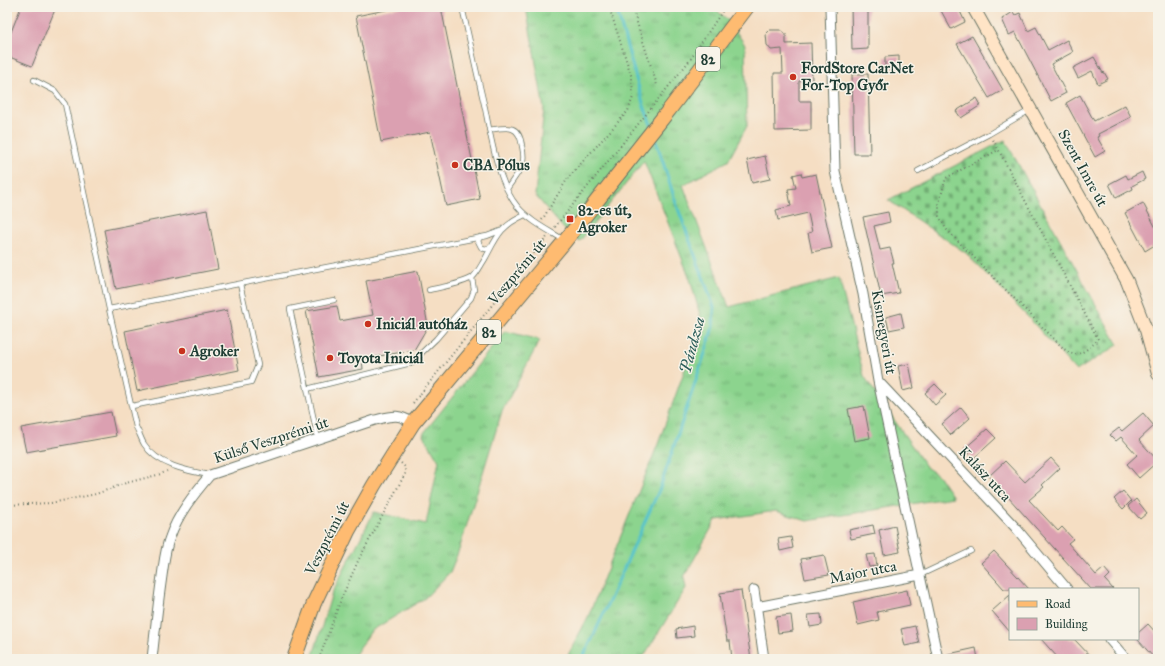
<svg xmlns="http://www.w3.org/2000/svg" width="1165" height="666" font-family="'IM FELL Great Primer',serif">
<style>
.grass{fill:url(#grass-tufts);stroke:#568861}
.cemetery{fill:url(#cemetery-stones);stroke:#568861}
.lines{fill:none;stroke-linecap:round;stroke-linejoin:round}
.stream{stroke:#55c3ca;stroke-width:3}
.building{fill:#dba0b1}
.lane-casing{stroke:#6a7566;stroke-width:6}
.street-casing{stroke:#6a7566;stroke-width:11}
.secondary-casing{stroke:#6a7566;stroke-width:14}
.primary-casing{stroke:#6a7566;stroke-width:16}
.path{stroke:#6a7566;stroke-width:2;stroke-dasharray:1 3;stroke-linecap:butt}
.lane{stroke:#fff;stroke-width:4.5}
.street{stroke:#fff;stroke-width:9}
.secondary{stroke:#ffe4c6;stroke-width:12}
.primary{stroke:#febb71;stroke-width:14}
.rail{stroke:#1f3d34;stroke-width:3}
.poi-dot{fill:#c8321e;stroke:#f7f3e8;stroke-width:1.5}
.labels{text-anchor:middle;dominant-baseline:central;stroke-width:3;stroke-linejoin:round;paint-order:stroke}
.shield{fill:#f7f3e8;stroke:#60746a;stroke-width:1}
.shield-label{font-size:14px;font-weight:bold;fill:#1f3d34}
.poi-label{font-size:15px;font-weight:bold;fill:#1f3d34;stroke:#f7f3e8;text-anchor:start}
.street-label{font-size:15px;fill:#1f3d34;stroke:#f7f3e8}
.water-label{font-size:16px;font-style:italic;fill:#2c5e5a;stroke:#f7f3e8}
</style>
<defs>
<pattern id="grass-tufts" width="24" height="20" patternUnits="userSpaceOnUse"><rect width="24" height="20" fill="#8cd48e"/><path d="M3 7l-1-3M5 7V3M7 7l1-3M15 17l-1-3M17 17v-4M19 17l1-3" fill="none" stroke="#72ad75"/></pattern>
<pattern id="cemetery-stones" width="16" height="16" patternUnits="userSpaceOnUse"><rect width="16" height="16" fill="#8cd48e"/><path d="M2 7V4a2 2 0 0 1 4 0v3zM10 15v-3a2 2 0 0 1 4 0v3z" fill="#72ad75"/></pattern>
</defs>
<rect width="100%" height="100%" fill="#f7f3e8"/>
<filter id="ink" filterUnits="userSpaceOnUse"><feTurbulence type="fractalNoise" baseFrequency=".025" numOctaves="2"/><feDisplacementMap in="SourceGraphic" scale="8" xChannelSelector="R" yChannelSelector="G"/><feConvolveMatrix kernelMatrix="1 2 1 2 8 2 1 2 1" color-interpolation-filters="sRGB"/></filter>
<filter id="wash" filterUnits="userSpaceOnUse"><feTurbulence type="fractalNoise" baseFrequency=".012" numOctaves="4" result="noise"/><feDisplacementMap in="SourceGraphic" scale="16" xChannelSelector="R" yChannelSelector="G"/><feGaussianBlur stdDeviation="0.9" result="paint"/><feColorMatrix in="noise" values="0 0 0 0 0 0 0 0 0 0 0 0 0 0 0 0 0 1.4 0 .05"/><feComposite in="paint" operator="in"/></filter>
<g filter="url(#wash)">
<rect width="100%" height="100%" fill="#f5dec3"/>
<path class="grass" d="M526,7h187l16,14 16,24 2,81 -19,35 -45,24 46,122 110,-29 25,98 63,92 11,7 15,22 -146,24 -31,-10 -60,9 -32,57 2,11 -44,71h-76l22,-42 70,-173 44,-122 -12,-43 -46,-118 -64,80 -16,-12 -29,-34 9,-86z
M505,331l35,9 -38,71 -43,139 -9,22 -25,26 -54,33 -19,28h-40l20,-66 42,-81 52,12 13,-63 -16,-27z"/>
<path class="cemetery" d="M1005,140l113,205 -42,26 -46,-52 -64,-66 -78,-53z"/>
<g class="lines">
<path class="stream" d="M616,7l27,96 8,22
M582,659l11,-22 67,-149 47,-141 6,-21 1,-19 -38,-104 -22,-69"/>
</g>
<g id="blocks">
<path class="building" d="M21,7h35l-24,59 -25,-10v-14z
M401,7h40l39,192 -34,7 -16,-74 -49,10 -25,-126z
M851,7h17v42l-16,1z
M939,7h19l7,15 -14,7z
M1013,12l2,3 5,-2 8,18 8,-4 12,23 19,-10 6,12 -22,12 15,29 -15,8 -36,-69 -6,3 -7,-16z
M770,30h11l5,4v10l25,-1 1,38h-13v20h12v29l-36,1 -1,-58h9l-1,-24 -11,1 -4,-5 -1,-11z
M972,36l31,54 -14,8 -32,-54z
M899,56v11h-14v-10z
M1094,57l9,16 1,-1 4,7 -10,5 -6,-13 -14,7 -5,-10z
M852,74h16l2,80h-16z
M1080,95l14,26 31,-16 6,12 -33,17 1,2 -2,1 8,14 -10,6 -29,-54z
M977,98l4,7 -20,13 -5,-7z
M765,156l5,23 -18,4 -5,-23z
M1142,172l3,7 -13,7 1,3 -17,9 -7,-14 17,-9 2,4z
M801,173l1,4 14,-3 16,74 -20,4 -4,-19 4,-1 -4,-19 -30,7 -2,-10 15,-4 -3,-17 8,-1 -3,-13z
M1143,203l15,29v11l-13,8 -20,-38z
M207,210l11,59 -102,20 -12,-59z
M888,212l2,10 -16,4 6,24 10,-2 4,15h-2l7,30 -18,3 -18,-79z
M418,271l10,55 -14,24 -52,9 1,10 -44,8 -13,-66 31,-5 3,15 33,-6 -7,-34z
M227,310l12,60 -102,21 -12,-60z
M901,313l3,14 -15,3 -3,-13z
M909,364l5,24 -11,3 -5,-25z
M935,384l11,11 -11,10 -10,-12z
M864,406l6,32 -16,3 -6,-32z
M961,407l9,11 -19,17 -9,-11z
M111,412l5,24 -90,16 -5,-24z
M1143,413l11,13 -15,14 19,21 -19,17 -12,-14 10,-9 -16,-18 -5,4 -6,-6 9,-7 3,3z
M987,429l9,9 -23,21 -9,-10z
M1051,458l9,10 -18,17 2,2 -15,13 29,31 4,-4 11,12 -5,4 28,32 8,-7 6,7 -5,5 8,9h-22l-102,-113 16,-15 20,21z
M1123,491l8,10 -8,8 -9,-10z
M1136,499l11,14 -7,6 -12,-13z
M873,525l2,9 -24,5 -2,-9z
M895,526l5,26 -16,3 -5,-25z
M791,537l2,11 -13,3 -2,-12z
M994,551l35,38h-25l-23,-26z
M875,554l2,12 -8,1 -3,-12z
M824,555l5,20 -24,4 -4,-20z
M741,590l8,56 2,13h-19l-2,-18h-3l-5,-32 -2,-16z
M907,590l3,15 -33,7 2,8 -21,5 -5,-23z
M1010,595v37l-18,-21z
M821,614l1,11 -12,2 -2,-12z
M791,615l2,16 -15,2 -2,-16z
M1148,624l10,11v24h-3l-17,-19v-7z
M693,626l1,10 -17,2 -1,-9z
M915,626l4,17 -14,3 -4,-17z
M1041,639h33l19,20h-34z
M976,648l2,11h-33l-1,-4z"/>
</g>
</g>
<g filter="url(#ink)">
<use href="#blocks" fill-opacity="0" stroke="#6a7566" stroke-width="1"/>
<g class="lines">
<defs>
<path id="lane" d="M343,7h2
M462,7c8,34 15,68 23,101 6,30 13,75 32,98 12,15 31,24 47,34
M34,80l21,11 10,13 44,205 27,118c3,5 5,12 8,17 13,21 43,27 66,31
M489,130c19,-3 30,-6 33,16 1,6 3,12 0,19 -3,8 -10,16 -15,24
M918,171l71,-37 41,-24
M480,237l-2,4 3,6 4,2 6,-2
M429,290c12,-3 34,-6 44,-13 5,-5 8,-12 12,-18 12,-22 15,-33 40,-44
M109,309l378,-73 13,-5
M307,389l104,-26 25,-24 35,-41 3,-8 -2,-12
M132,406l119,-24 7,-17 -18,-81
M318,439l-28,-130 44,-9
M920,575l51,-24"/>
<path id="street" d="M830,7l5,164 28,123 15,87 60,278
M878,381l137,146 52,62
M754,590l10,69
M756,607l164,-32
M1109,639l17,20
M152,659c3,-28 6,-55 10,-83 2,-13 3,-27 8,-39 8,-23 24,-43 40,-62l165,-55c17,-4 23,-7 38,3"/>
<path id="secondary" d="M973,7l154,274 19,49 12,44"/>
<path id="primary" d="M294,659l20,-56 34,-72 26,-46 39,-62 152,-182 104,-131 78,-103"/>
</defs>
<use href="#lane" class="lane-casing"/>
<use href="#street" class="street-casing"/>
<use href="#secondary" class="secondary-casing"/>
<use href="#primary" class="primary-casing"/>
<path class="path" d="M632,7l25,78
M993,140l3,5 102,194c-4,6 -18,17 -25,15 -3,-1 -6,-3 -9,-5l-118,-120 -7,-13v-13l7,-25 52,-28
M542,220l26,-42 60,-67 5,-14 -1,-19 -23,-71
M555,227l135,-167 35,-53
M413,403l134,-166
M7,505l44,-2 45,-9 30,-11 35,-9 6,-3
M319,659l22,-60 18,-40 46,-85v-7l-4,-4"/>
<use href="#lane" class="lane"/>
<use href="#street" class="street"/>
<use href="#secondary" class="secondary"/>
<use href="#primary" class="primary"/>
<path class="rail" d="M7,8v-1"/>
</g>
</g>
<g class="poi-dot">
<circle cx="793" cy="77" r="4"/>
<circle cx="455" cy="165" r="4"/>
<rect x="566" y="215" width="8" height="8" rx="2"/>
<circle cx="368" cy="324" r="4"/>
<circle cx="182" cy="351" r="4"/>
<circle cx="330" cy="358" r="4"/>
</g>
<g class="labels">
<g class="shield">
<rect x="696" y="47" width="24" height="24" rx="3"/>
<rect x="477" y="320" width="24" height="24" rx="3"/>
</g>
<g class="shield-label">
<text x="708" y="59">82</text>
<text x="489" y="332">82</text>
</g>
<g class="poi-label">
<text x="801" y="68">FordStore CarNet<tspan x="801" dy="17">For-Top Győr</tspan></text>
<text x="463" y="165">CBA Pólus</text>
<text x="578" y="210">82-es út,<tspan x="578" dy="17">Agroker</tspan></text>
<text x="376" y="324">Iniciál autóház</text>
<text x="190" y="351">Agroker</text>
<text x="338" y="358">Toyota Iniciál</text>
</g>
<g class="street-label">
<text transform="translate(1083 168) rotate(61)">Szent Imre út</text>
<text transform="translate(517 272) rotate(-50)">Veszprémi út</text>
<text transform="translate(884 332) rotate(80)">Kismegyeri út</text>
<text transform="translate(271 440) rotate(-18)">Külső Veszprémi út</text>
<text transform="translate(985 474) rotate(47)">Kalász utca</text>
<text transform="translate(327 538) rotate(-63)">Veszprémi út</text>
<text transform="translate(863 572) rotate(-11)">Major utca</text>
</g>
<g class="water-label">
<text transform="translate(692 345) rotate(-75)">Pándzsa</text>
</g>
</g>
<rect width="1165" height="666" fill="none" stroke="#f7f3e8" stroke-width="24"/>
<rect x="1009" y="588" width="130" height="52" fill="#f7f3e8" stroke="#a1aaa0"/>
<rect x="1017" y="601" width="20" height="6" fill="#febb71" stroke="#a1aaa0"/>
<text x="1045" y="608" font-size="12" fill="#1f3d34">Road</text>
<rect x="1017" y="618" width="20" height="12" fill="#dba0b1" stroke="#a1aaa0"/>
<text x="1045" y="628" font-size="12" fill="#1f3d34">Building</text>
</svg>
